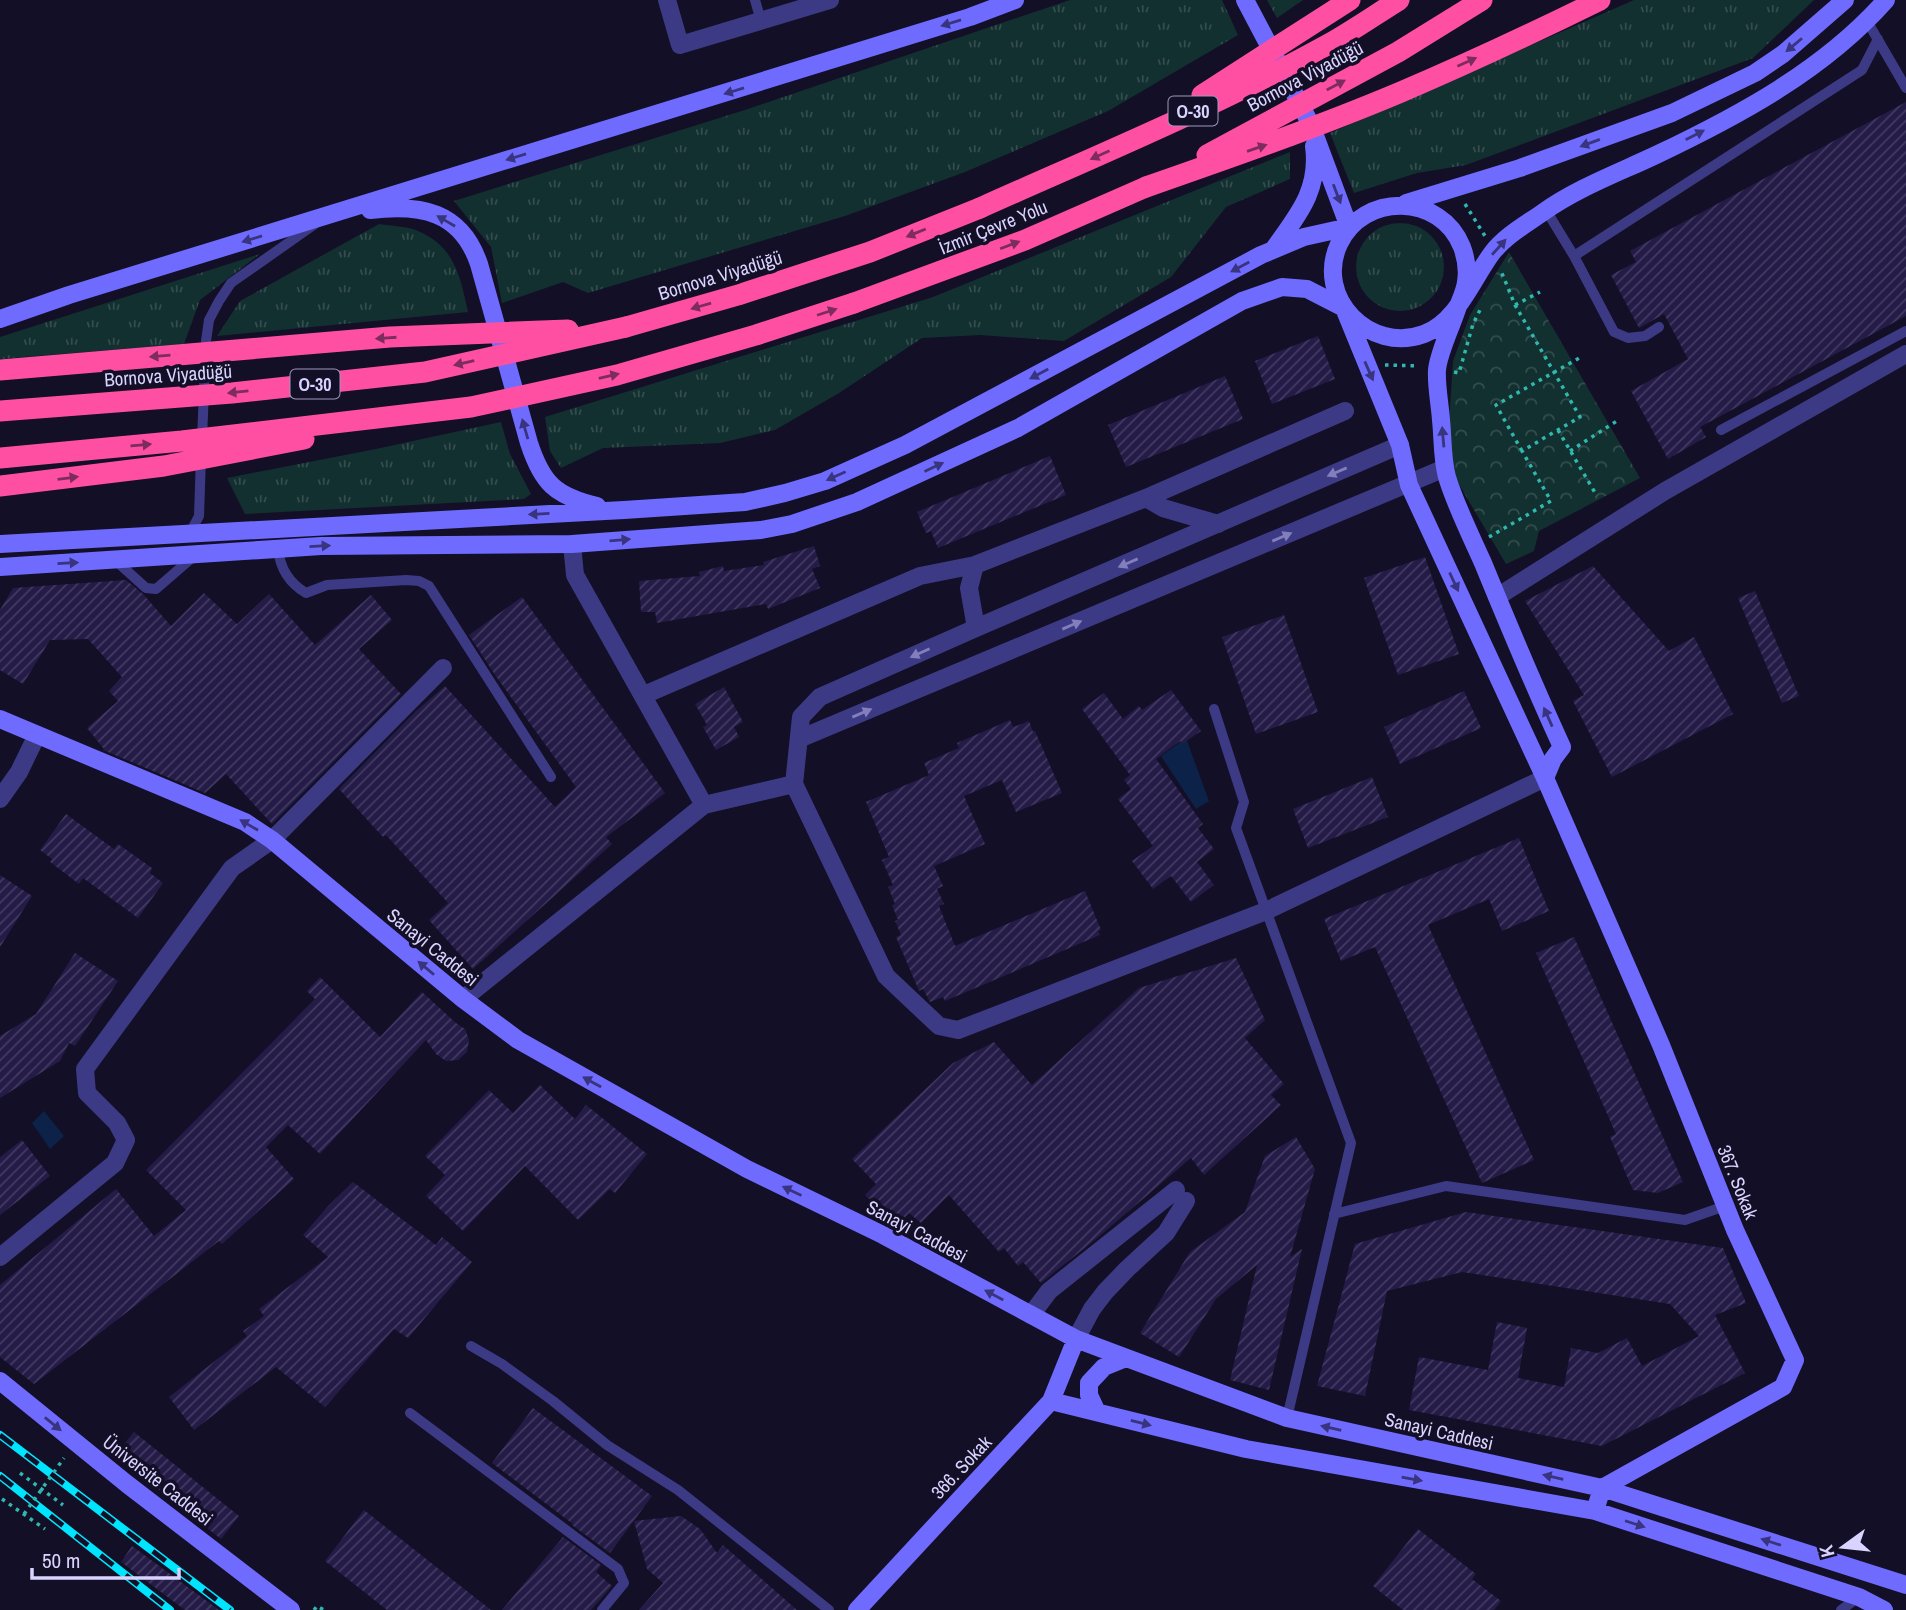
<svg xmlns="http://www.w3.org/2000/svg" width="1906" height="1610" font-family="'Archivo Narrow',sans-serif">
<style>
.grass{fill:url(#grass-tufts)}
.forest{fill:url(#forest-crowns)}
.water{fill:#0c2248}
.building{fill:url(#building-hatch)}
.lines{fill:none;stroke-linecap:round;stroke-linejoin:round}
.path{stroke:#2fb8b0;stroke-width:3.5;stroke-dasharray:3.5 5;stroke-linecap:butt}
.lane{stroke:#3d3a85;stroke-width:10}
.street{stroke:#3d3a85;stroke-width:18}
.secondary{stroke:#6f6bff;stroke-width:18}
.highway{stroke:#ff4fa3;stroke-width:21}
.rail-casing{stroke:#00e5ff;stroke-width:8}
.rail{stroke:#130f26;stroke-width:5;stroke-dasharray:16;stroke-linecap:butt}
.path-bridge{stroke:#2fb8b0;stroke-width:3.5;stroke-dasharray:3.5 5;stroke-linecap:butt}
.highway-bridge{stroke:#ff4fa3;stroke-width:21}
.oneway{fill:#38347d}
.oneway2{fill:#7d2c5e}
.oneway3{fill:#837fbc}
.labels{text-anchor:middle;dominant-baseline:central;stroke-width:7;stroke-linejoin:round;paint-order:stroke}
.shield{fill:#130f26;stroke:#9e99be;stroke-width:2}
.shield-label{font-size:18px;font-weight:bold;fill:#d9d4ff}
.street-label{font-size:19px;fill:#d9d4ff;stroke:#130f26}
</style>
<defs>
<pattern id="grass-tufts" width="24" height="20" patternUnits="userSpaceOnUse" patternTransform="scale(1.75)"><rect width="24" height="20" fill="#12302f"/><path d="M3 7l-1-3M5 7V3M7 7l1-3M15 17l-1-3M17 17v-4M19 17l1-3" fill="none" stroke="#344d4e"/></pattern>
<pattern id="forest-crowns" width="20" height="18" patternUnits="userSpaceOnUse" patternTransform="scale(1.75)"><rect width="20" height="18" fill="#12302f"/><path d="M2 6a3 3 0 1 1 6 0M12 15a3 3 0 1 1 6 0" fill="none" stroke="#344d4e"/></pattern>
<pattern id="building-hatch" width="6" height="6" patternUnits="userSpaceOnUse" patternTransform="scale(1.75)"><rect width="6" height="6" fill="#241b47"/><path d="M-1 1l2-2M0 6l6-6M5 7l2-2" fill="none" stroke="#433b63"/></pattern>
</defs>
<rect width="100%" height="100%" fill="#130f26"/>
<path class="grass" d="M1070,0h152l16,35 -130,76 -143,61 -120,44 -257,77 -25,-11 -61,21 -11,-56 -37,-46 291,-91z
M1267,0h36l-26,18z
M1634,0h180l-61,58 -287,107 -49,8 -63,20 -24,-60z
M1290,152v27l-64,28 -55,70 -107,64 -84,-6 -58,3 -83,55 -64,37 -55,13 -117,5 -42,20 -11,-17 -5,-34 388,-120z
M1356 267a44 44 0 1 1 88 0a44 44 0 1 1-88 0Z
M379,224c12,2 27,2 39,7 37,16 42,45 50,81l-251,24 23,-35z
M260,254l-60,46 -16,44 -184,15v-22z
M501,422l9,32 21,40 -7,5 -279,15 -18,-36 149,-29z"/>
<path class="forest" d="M1509,252l131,226 -101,53 -5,20 -28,13 -52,-88 -5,-51 4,-64 17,-46z"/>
<path class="water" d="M1186,738l23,63 -13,8 -35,-53z
M44,1111l20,25 -14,13 -18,-26z"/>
<path class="building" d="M1906,102v214l-206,111 6,10 -38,22 -37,-68 57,-32 -24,-45 -25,14 -28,-53 25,-13 -6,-11z
M1318,336l17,43 -63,25 -17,-43z
M1225,376l18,43 -117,48 -18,-42z
M1050,456l16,39 -128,53 -7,-17 -5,2 -9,-21z
M814,546l6,20 -8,3 8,19 -52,21 -2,-5 -109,19 -2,-11h-14l-2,-31 61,-5 -1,-4 24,-6 1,5 40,-6 -1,-3z
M1425,557l34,97 -61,21 -34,-97z
M1593,566l76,85 25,-14 39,77 -121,63 -39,-76 11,-6 -59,-94z
M126,580l17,14 28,32 33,-33 33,31 32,-30 46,51 56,-50 21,25 -33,29 42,45 -129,130 -46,-50 -21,19 -102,-43 1,-1 -17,-21 31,-27 -9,-10 13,-14 -34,-38 -38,1 -27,44 -23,-14v-60l13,-22z
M1755,591l44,105 -17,7 -44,-105z
M522,597l143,196 -59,44 6,7 -139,125 -44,-49 19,-17 -62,-68 -3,2 -44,-48 77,-78 29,-25 110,121 21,-20 -81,-112 -26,-40z
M1284,615l34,97 -62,22 -34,-97z
M724,687l19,35 -9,5 5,10 -23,13 -13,-23 4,-2 -12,-21z
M1171,690l30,41 -19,13 -2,-3 -24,18 47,65 -5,4 16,21 -17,13 17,23 -23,17 -20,-26 -18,13 -21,-28 21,-15 -35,-47 13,-10 -7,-9 6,-5 -48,-66 22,-16 19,26 16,-13 3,4z
M1464,691l17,37 -81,36 -16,-37z
M1010,720l3,7 16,-6 4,11 2,-1 27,62 -46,19 -14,-32 -38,16 21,48 -51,22 9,20 -6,3 7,15 -5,2 16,40 130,-55 16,39 -3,1 2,4 -155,66 -2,-4 -13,5 -7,-13 -4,2 -23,-54 5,-2 -6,-14 3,-1 -6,-15 3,-1 -7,-17 5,-2 -11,-25 7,-3 -23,-55 63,-27 -5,-12 35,-15 -2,-5z
M1372,777l16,40 -80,31 -15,-39z
M66,814l48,35 4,-5 34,24 -2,5 13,10 -25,35 -55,-40 -4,6 -29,-22 2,-3 -12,-9z
M1519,838l30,73 -47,20 -13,-32 -61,26 106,235 -52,23 -107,-236 -34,14 -17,-42z
M0,875l32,21 -32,51z
M1574,937l109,245 -25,11 -25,-3 -23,-53 6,-3 -80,-181z
M75,953l43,28 -43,65 -6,-3 -9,18 -60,37v-62l36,-22z
M1236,958l29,62 -20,18 39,46 -13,11 10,10 -77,70 -13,-17 -95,81 -55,44 -18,-21 -5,4 -14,-18 -5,4 -50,-57 -28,28 -12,-10 -13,14 -31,-32 11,-11 -24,-25 101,-96 41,-21 38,43 107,-97z
M320,977l60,60 42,-45 34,31 9,6 4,11 -2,12 -9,8 -12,1 -10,-7 -10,-14 -106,114 -32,-29 -22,22 28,32 -72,65 -3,-3 -185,143 -34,-27v-72l116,-96 38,47 32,-26 -40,-40 169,-171 -8,-8z
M540,1085l35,34 11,-14 61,49 -32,39 -5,-4 -32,31 -53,-54 -62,65 -37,-35 19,-21 -20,-19 64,-66 24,23z
M1296,1137l19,32 -25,88 12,-8 -33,141 -39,-10 27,-115 -41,34 -37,58 -39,-24 50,-81 55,-40 20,-56z
M22,1140l28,36 -50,39v-58z
M353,1182l83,63 6,-8 30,25 -64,76 -14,-9 -69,78 -49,-40 -82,63 -25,-33 78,-61 -4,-5 21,-15 -5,-7 69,-52 -25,-22 26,-30z
M1466,1212l257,36 23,55 -31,12 30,58 -143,73 -193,-36 10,-53 69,13 9,-48 30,6 -9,50 46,9 7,-39 27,5 29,-15 15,28 57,-30 -29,-32 -208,-32 -75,19 -22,105 -48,-10 38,-142z
M533,1408l119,88 -42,57 -38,-28 1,-1 -81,-61z
M134,1432l105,84 -18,23 -106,-84z
M364,1510l127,100h-104l-62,-49z
M681,1516l19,13 17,24 6,-8 74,65h-158l24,-27 -16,-14 -13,-48z
M1418,1529l58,45 -4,5 29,22 -7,9h-91l-30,-24z
M563,1537l38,28 -5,7 16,14 -21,24h-89z
M132,1546l87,64h-34l-64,-48z"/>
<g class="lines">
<path class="path" d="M1465,204l20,32
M1515,305l25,-13
M1385,365l34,1
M1454,372l5,1 14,-49 8,-16
M1558,430l39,66
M1522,451l-26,-46 85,-48
M1570,451l50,-32
M1489,537l62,-36 -29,-50 58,-34 -65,-112 -14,-34
M20,1473l43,32
M2,1499l43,30
M314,1610l3,-4 7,4"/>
<path class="lane" d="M755,0l6,21
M1867,21l39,67
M1546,210l28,46
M1659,327l-14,9 -17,2 -14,-6 -40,-76 288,-186 16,-31
M1721,430l185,-99
M202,439l4,-98 3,-21 10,-19 12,-18 84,-59
M190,533l9,-17 2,-59
M278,549c2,19 11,34 28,44l21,-8 79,-5 13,1 10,5 122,191
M115,560l31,28 10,1 37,-32
M1214,709l30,93 -8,26 115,315 -64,275
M1334,1214l112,-28 239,34 40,-14
M471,1346l31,18 51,37 54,44 71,45 151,120
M410,1413l208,156 6,14 -22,27
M1841,1610l18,-13"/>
<path class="street" d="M667,0l13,45 150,-45
M1400,445l-424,183 -156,69 -19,20 -7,67 92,192 53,50 19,4 308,-119 279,-133
M1146,498l17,10 55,16
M572,544l3,31 129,230
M975,565l-6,23 7,40
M1497,597l168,-106 241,-137
M644,695l276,-119 55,-11 171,-67 199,-87
M799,739l646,-271
M0,799l19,-27 18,-37
M463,999l241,-194 90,-21
M0,1257l115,-94 11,-23 -9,-17 -30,-30 -2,-24 147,-201 40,-28 171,-172
M1031,1315l18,-24 127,-101
M1076,1339l16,-30 13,-17 22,-23 39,-36 20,-32"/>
<path class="secondary" d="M1245,0l66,125 38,102
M1406,203l114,-35 152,-55 83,-40 28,-19 62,-54
M370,210c51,-6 91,1 109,54l50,179c13,40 26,53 68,63
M1273,250c24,-34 47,-59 41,-104
M0,319l69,-24 901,-278 45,-17
M0,544l624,-34 121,-8 40,-9 40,-12 80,-36 356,-190 43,-18 45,-10
M0,567l321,-21 251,-2 189,-14 31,-6 65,-22 161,-74 224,-127 40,-14 25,2 37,19 56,137 9,40 136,293 116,267 74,185 60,130 -12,27 -181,101 -7,23
M0,719l245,103 27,18 191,159 55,41 229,129 136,66 193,104 211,79 315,70 304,97
M1545,778l8,-19 9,-12c-28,-61 -54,-123 -79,-184 -12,-27 -28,-59 -36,-86 -5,-18 -4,-39 -6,-57 -1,-16 -5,-34 -4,-50 1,-16 15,-45 20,-61 3,-8 8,-18 9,-27 2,-12 0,-24 -4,-35 -21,-54 -99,-55 -123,-3 -25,54 31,110 85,90 33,-12 48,-54 68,-81 13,-17 33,-28 50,-40 35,-25 76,-40 114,-58 84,-40 168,-85 230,-155
M0,1381l127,103 164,126
M1051,1401l195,48 349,62 264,86 25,13
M1097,1412l-8,-17v-12l15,-16 22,-9
M857,1610l194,-209 25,-62"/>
<path class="highway" d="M854,303l171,-63 121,-53
M626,327l112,-32 132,-43 110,-44"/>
<defs>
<path id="rail" d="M0,1435l230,175
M0,1476l170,134"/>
</defs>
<use href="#rail" class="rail-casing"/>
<use href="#rail" class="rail"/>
<path class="path-bridge" d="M24,1514l40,-56"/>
<path class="highway-bridge" d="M1202,95l148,-95
M1207,155l191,-103 84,-52
M1146,187c86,-30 172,-60 255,-95 68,-29 134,-60 199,-92
M980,208c116,-52 235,-101 347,-163 25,-14 48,-30 72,-45
M0,370l390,-33 178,-7
M0,411l232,-18 193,-21 201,-45
M0,458l182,-17 289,-34 146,-32 139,-40 98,-32
M0,486l164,-20 140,-27"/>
</g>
<defs><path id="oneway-solid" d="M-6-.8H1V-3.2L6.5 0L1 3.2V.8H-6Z" transform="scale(1.75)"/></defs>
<g class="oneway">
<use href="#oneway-solid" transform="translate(951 23) rotate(163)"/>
<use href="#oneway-solid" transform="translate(1794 45) rotate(140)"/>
<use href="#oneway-solid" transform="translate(734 91) rotate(163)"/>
<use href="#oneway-solid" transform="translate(1695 135) rotate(-27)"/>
<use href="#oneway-solid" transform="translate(1590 143) rotate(160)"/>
<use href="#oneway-solid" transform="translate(516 157) rotate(163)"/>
<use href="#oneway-solid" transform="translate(1337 194) rotate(69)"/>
<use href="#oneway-solid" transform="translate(446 221) rotate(-150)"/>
<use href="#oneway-solid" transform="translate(252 239) rotate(163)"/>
<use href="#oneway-solid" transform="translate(1499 247) rotate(-48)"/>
<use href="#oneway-solid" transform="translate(1240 267) rotate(152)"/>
<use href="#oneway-solid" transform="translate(1369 371) rotate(66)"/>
<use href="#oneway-solid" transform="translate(1039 374) rotate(152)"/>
<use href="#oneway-solid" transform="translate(525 429) rotate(-106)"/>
<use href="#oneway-solid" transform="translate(1443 437) rotate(-95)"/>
<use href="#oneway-solid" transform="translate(934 467) rotate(-25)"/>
<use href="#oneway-solid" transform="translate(836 476) rotate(156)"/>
<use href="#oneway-solid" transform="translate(539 514) rotate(177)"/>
<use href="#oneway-solid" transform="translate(620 540) rotate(-5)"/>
<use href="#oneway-solid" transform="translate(320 546) rotate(-3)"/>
<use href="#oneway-solid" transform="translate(68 563) rotate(-3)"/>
<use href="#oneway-solid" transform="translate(1454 582) rotate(65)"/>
<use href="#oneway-solid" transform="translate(1548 717) rotate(-114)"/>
<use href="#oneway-solid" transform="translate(249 825) rotate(-150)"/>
<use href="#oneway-solid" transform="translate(426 968) rotate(-140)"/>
<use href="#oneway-solid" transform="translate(592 1082) rotate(-151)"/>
<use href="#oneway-solid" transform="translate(792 1191) rotate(-154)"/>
<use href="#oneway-solid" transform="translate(994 1295) rotate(-152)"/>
<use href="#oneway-solid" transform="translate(1141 1423) rotate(14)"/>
<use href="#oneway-solid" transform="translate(53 1424) rotate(39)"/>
<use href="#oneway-solid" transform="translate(1331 1428) rotate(-167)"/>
<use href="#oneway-solid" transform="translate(1553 1477) rotate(-167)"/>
<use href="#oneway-solid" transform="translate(1412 1479) rotate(10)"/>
<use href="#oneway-solid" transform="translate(1635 1524) rotate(18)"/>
<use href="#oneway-solid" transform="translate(1771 1542) rotate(-162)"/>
</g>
<g class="oneway2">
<use href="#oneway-solid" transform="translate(1467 62) rotate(-24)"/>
<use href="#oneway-solid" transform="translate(1336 85) rotate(-28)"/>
<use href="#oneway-solid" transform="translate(1257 148) rotate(-19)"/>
<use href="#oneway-solid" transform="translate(1100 155) rotate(156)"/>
<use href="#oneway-solid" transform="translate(916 233) rotate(158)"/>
<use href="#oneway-solid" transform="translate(1010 245) rotate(-21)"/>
<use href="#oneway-solid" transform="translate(701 306) rotate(164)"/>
<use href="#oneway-solid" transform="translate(827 312) rotate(-18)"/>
<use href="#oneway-solid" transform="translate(386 338) rotate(176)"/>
<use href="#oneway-solid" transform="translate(160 356) rotate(175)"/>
<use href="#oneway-solid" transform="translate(464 363) rotate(167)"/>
<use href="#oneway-solid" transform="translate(609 376) rotate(-13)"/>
<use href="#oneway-solid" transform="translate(238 392) rotate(174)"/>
<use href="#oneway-solid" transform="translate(141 445) rotate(-5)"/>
<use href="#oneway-solid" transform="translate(68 478) rotate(-7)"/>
</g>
<g class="oneway3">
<use href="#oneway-solid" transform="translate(1337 472) rotate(157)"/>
<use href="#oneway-solid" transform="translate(1282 537) rotate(-23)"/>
<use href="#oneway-solid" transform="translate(1128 563) rotate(157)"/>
<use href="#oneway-solid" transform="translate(1072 625) rotate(-23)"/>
<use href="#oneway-solid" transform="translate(920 653) rotate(156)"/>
<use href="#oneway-solid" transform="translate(862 713) rotate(-23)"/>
</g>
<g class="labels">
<g class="shield">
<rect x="1168.5" y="96.5" width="49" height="29" rx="5"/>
<rect x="290.5" y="369.5" width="49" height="29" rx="5"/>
</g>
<g class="shield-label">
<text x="1193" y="111">O-30</text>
<text x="315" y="384">O-30</text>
</g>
<g class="street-label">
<text transform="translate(1305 76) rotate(-28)">Bornova Viyadüğü</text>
<text transform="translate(993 227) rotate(-22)">İzmir Çevre Yolu</text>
<text transform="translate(720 275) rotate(-17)">Bornova Viyadüğü</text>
<text transform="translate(168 375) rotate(-4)">Bornova Viyadüğü</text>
<text transform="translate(433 947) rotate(39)">Sanayi Caddesi</text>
<text transform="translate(1738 1182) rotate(68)">367. Sokak</text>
<text transform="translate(917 1231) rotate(28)">Sanayi Caddesi</text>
<text transform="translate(1439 1431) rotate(13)">Sanayi Caddesi</text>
<text transform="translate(961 1467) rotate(-47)">366. Sokak</text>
<text transform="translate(158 1480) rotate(38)">Üniversite Caddesi</text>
</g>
</g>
<g transform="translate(1843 1547) rotate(255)" stroke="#130f26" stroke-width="5" paint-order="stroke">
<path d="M0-5L12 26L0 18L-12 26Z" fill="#d9d4ff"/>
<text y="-10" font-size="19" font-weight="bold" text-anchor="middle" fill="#d9d4ff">K</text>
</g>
<path d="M32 1568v10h147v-10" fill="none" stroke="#d9d4ff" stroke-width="3.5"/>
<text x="42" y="1568" font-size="21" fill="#d9d4ff" stroke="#130f26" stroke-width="5" paint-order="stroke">50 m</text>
</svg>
